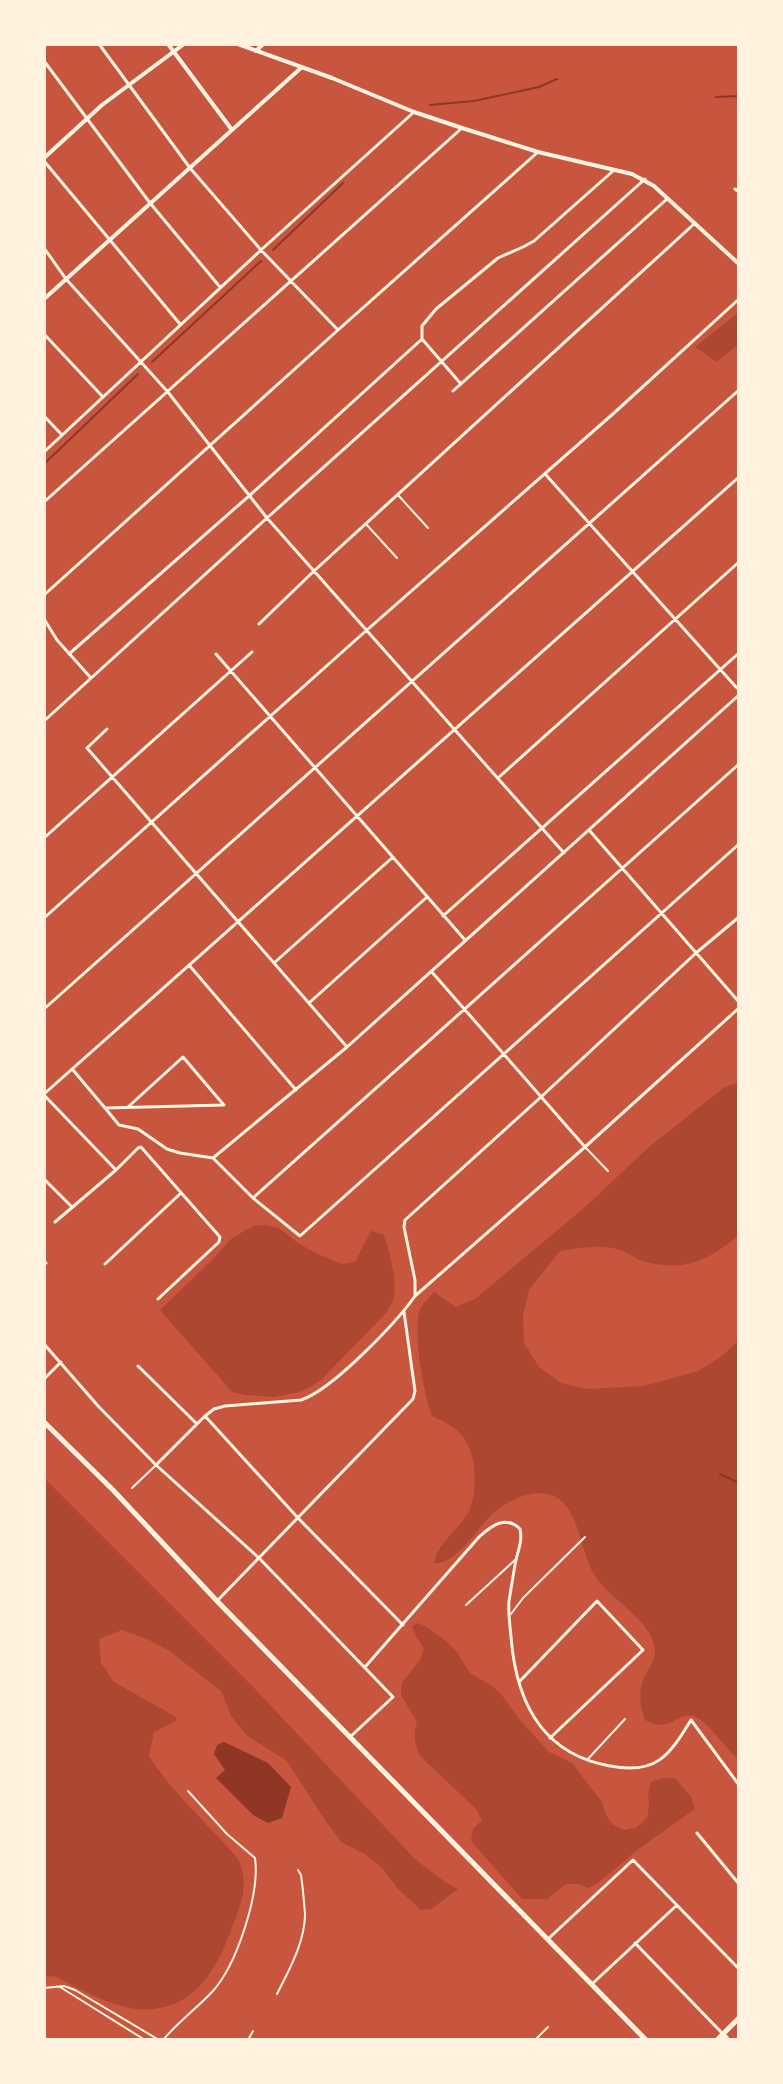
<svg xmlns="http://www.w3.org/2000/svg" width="783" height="2084" font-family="'Exo 2',sans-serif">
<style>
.green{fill:#ae4732}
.water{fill:#8f3625}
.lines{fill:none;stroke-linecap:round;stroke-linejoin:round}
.stream{stroke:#8f3625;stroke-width:2}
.service{stroke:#fff3e0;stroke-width:2}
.minor{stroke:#fff3e0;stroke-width:3}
.tertiary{stroke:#fff3e0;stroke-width:4}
.secondary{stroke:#fff3e0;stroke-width:5}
</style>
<rect width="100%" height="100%" fill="#c8553d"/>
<path class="green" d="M739,312v32l-22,18 -22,-15z
M739,1082v153c-30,25 -53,37 -93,27 -10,-3 -19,-10 -29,-13 -19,-5 -39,-1 -57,2l-31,39 -6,26 1,27 15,24 22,16 26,6 57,-3 54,-15 24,-15 17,-16v420c-12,-10 -33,-41 -46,-44 -19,-4 -20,18 -48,4 -6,-16 -7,-32 1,-47 6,-10 11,-15 8,-28 -5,-26 -44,-46 -59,-69 -19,-29 -14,-90 -64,-82 -13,2 -29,11 -38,19 -14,14 -38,53 -59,50 2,-18 26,-35 35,-52 9,-19 8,-57 -6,-74 -8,-10 -19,-16 -31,-21 -8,-20 -21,-91 -11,-109 3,-5 9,-10 13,-15l22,15 19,-8 110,-92 65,-61 75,-59z
M266,1225l13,3 20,16 19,10 24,10 13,-2 16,-31 12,3c7,15 15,51 10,67 -1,2 -6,10 -7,12l-66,68 -10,6 -11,5 -25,5 -29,-2 -13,-3 -72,-82 52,-50 20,-22 21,-12z
M44,1478l212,212 159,169 30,23 13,7 -27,20 -10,1 -23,-21 -15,-20 -18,-15 -23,-11 -15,-20 -41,-63 -39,-24 -16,-20 -10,-25 -53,-41 -21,-11 -25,-9 -23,9 2,24 13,19 62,35v4l-22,11 -5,24c25,40 60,68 89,103 12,26 3,46 -7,71 -14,37 -34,75 -78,79 -34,4 -69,-19 -99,-33l-10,1z
M418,1623l9,4 20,15 9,9 14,22 22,13 9,8 18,25 30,33 23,11 30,39 4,13 7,10 12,5 12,-3 10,-9 2,-12 -1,-12 3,-12 12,-4h12l16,19 4,12 -59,42 -37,31 -10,6 -11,-4h-12l-19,15h-25l-51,-58 2,-12 9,-9 -6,-11 -56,-53c-6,-13 -7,-21 -3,-34l-16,-27 1,-12 18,-23 4,-11 -9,-15 -3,-8z"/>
<path class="water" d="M224,1742l44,21 23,24 -9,31 -14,5 -15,-8 -37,-37 9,-8 -11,-16 3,-9z"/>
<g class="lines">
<path class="stream" d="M716,97l23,-1
M430,105l44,-4 65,-14 18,-8
M273,250l70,-67
M152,362l109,-101
M44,464l94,-90
M720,1474l19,9"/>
<path class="service" d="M398,495l30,33
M366,524l31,34
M586,1148l22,23
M132,1488l23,-22
M466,1605l49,-45
M511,1614l12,-16 62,-61
M587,1760l38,-41
M60,1987l85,53
M44,1988l20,-2 11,4 84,50
M277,1994c12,-24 28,-52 28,-80 -1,-13 -2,-26 -4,-39l-3,-5
M163,2040c15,-18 34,-32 49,-48 25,-27 48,-99 43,-134l-28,-24 -39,-43
M248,2040l5,-9
M535,2040l13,-13"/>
<path class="minor" d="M99,44l91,124 71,82 77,80
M44,61l106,142 70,84
M44,161l136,163
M735,189l4,3
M44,248l22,31 101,112 100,127 297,335
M44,334l59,63
M422,338v-12l14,-17 62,-51 25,-11 11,-6 79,-70
M422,339l39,45
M453,391l214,-192
M44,416l18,19
M44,452l217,-202 153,-138
M546,475l190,212 3,2
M44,502l418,-374
M44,595l294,-265 200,-178
M44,619l13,21 34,38
M259,624l55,-53 380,-347
M69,654l180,-158 173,-157
M216,654l249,286
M44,721l223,-203 378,-339
M107,729l-20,19 260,299
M498,778l241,-216
M589,830l150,172
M44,838l208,-186
M443,916l296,-263
M44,918l315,-281 255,-224 125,-114
M274,963l119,-106
M189,965l107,125
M431,971l154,176
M309,1003l118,-106
M44,1009l695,-619
M73,1070l32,38 119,-3
M44,1094l695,-617
M44,1095l72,75
M128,1107l55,-50 40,47
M105,1108l14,17 19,4 29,20 13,4 33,5 134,-111 392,-352
M213,1158l40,40 47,38 439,-392
M44,1179l28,28
M253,1198l486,-434
M55,1222l61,-52 22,-22 3,-1 79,90 -1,5 -61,57
M44,1261l2,2 -2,2
M105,1264l76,-71
M415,1296v-16l-11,-53 1,-7 136,-123 155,-144 43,-36
M44,1344l55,63 57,58 103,93 134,139 -43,40
M138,1366l59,58
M44,1379l17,-17
M205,1416l93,102 105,107
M156,1465l49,-49 9,-7 11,-3 76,-6c31,-10 95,-77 114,-104l170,-149 154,-139
M218,1600l195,-201 2,-8 -11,-79
M365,1667l114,-130c13,-12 27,-22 41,-8 3,13 -3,23 -5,36 -2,11 -4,24 -6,36 -1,12 1,24 2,36 5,64 31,117 99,129 46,9 59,-10 81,-46l48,65
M519,1682l78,-81 46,49 -93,88
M697,1833l42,51
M548,1939l85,-79 106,109
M635,1943l88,91
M592,1984l85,-79"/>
<path class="tertiary" d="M168,44l64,86
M238,44l94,34 82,34 48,16 76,24 94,22 22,12 85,78
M256,51l7,-7
M44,158l58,-53 82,-61
M44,299l258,-232"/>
<path class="secondary" d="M44,1422l69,68 104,111 429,439
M723,2034l5,6
M717,2040l22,-22"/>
</g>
<rect width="783" height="2084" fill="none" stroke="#fff3e0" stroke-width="92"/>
</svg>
